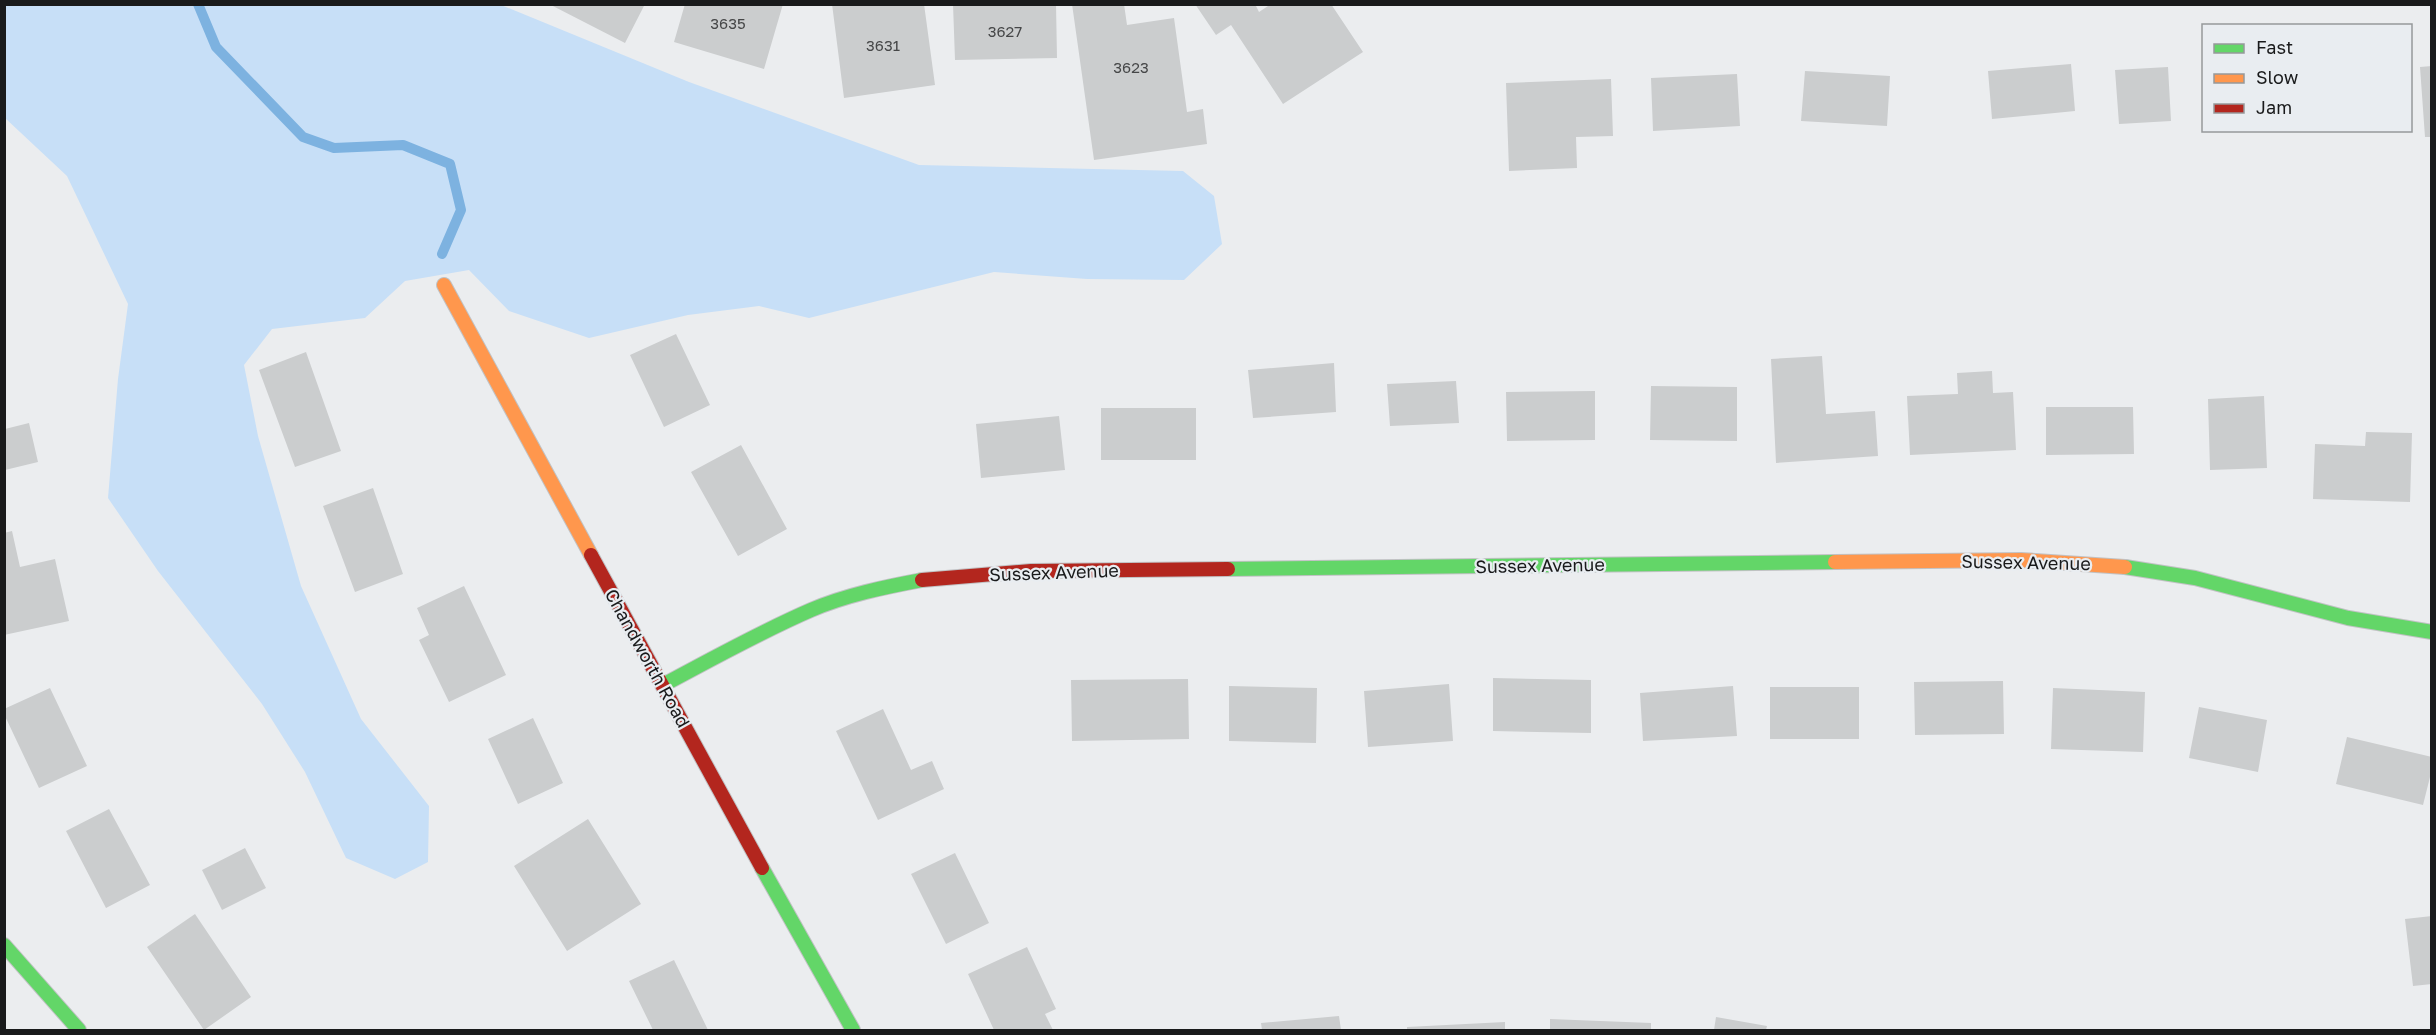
<svg xmlns="http://www.w3.org/2000/svg" width="2436" height="1035" font-family="'Golos Text',sans-serif">
<style>
.green{fill:#c7dff7}
.lines{fill:none;stroke-linecap:round;stroke-linejoin:round}
.stream{stroke:#7db2e0;stroke-width:10}
.building{fill:#cbcdce}
.fast-casing{stroke:#c1c2c4;stroke-width:16}
.slow-casing{stroke:#c1c2c4;stroke-width:16}
.jam-casing{stroke:#c1c2c4;stroke-width:16}
.fast{stroke:#63d668;stroke-width:14}
.slow{stroke:#ff974d;stroke-width:14}
.jam{stroke:#b3261e;stroke-width:14}
.labels{text-anchor:middle;dominant-baseline:central;stroke-width:4.5;stroke-linejoin:round;paint-order:stroke}
.number-label{font-size:15px;fill:#464748}
.street-label{font-size:18px;fill:#191a1b;stroke:#e9edf1}
</style>
<rect width="100%" height="100%" fill="#ebedef"/>
<path class="green" d="M4,5h497l188,77 230,83 264,6 31,25 8,48 -38,36 -97,-1 -93,-7 -185,46 -50,-12 -71,9 -99,23 -80,-27 -40,-41 -64,11 -40,37 -93,11 -28,36 14,71 43,150 60,133 68,87 -1,56 -33,17 -49,-21 -41,-86 -43,-68 -104,-133 -50,-73 10,-119 10,-75 -61,-128 -62,-58z"/>
<g class="lines">
<path class="stream" d="M198,4l18,43 87,90 31,11 69,-3 47,19 11,46 -19,44"/>
</g>
<path class="building" d="M549,4h96l-20,39z
M685,4h98l-19,65 -90,-27z
M832,4h92l11,81 -91,13z
M953,4h103l1,54 -102,2z
M1072,4h52l3,21 47,-7 13,94 16,-3 4,35 -113,16z
M1195,4h60l4,8 12,-8h60l32,48 -80,52 -52,-79 -15,10z
M2071,64l4,47 -83,8 -4,-48z
M2432,66v71h-7l-5,-70z
M2168,67l3,54 -52,3 -4,-54z
M1805,71l85,5 -3,50 -86,-5z
M1737,74l3,52 -87,5 -2,-53z
M1611,79l2,57 -37,1 1,31 -68,3 -3,-88z
M676,334l34,71 -46,22 -34,-72z
M306,352l35,99 -46,16 -36,-97z
M1822,356l4,58 49,-3 3,45 -102,7 -5,-104z
M1334,363l2,49 -83,6 -5,-48z
M1992,371l1,22 20,-1 3,58 -106,5 -3,-59 51,-2 -1,-21z
M1456,381l3,42 -69,3 -3,-42z
M1651,386l86,1v54l-87,-1z
M1595,391v49l-88,1 -1,-49z
M2264,396l3,72 -57,2 -2,-71z
M2046,407h87l1,47 -88,1z
M1101,408h95v52h-95z
M1059,416l6,54 -84,8 -5,-54z
M29,423l9,39 -33,8v-41z
M2366,432l46,1 -2,69 -97,-3 2,-55 50,2z
M741,445l46,84 -49,27 -47,-84z
M373,488l30,86 -48,18 -32,-86z
M12,531l8,36 35,-8 14,62 -65,14v-102z
M464,586l42,89 -57,27 -30,-62 10,-5 -12,-27z
M1493,678l98,2v53l-98,-2z
M1188,679l1,60 -117,2 -1,-61z
M2003,681l1,53 -89,1 -1,-53z
M1449,684l4,57 -85,6 -4,-56z
M1229,686l88,2 -1,55 -87,-2z
M1733,686l4,50 -94,5 -3,-48z
M1770,687h89v52h-89z
M50,688l37,78 -48,22 -35,-74v-5z
M2053,688l92,4 -2,60 -92,-3z
M2199,707l68,13 -9,52 -69,-14z
M883,709l28,61 21,-9 12,28 -66,31 -42,-89z
M533,718l30,65 -45,21 -30,-65z
M2347,737l85,20v12l-9,36 -87,-21z
M109,809l41,76 -44,23 -40,-77z
M588,819l53,85 -74,47 -53,-85z
M245,848l21,40 -44,22 -20,-40z
M955,853l34,70 -43,21 -35,-70z
M195,914l56,83 -47,33 -57,-83z
M2432,916v68l-19,2 -8,-67z
M1027,947l29,62 -11,5 8,16h-59l-26,-56z
M674,960l34,70h-55l-24,-49z
M1339,1016l2,14h-79l-1,-7z
M1716,1017l51,9 -1,4h-52z
M1550,1019l101,4v7h-101z
M1505,1022v8h-98v-3z"/>
<g class="lines">
<defs>
<path id="fast" d="M2125,567l70,11 153,40 84,14
M1228,569l607,-7
M663,685c49,-26 97,-53 148,-75 35,-15 74,-23 111,-30
M762,868l91,162
M4,945l75,85"/>
<path id="slow" d="M444,285l147,270
M1835,562l186,-2 104,7"/>
<path id="jam" d="M591,555l171,313
M922,580l109,-9 197,-2"/>
</defs>
<use href="#fast" class="fast-casing"/>
<use href="#slow" class="slow-casing"/>
<use href="#jam" class="jam-casing"/>
<use href="#fast" class="fast"/>
<use href="#slow" class="slow"/>
<use href="#jam" class="jam"/>
</g>
<g class="labels">
<g class="number-label">
<text x="728" y="23">3635</text>
<text x="1005" y="31">3627</text>
<text x="883" y="45">3631</text>
<text x="1131" y="67">3623</text>
</g>
<g class="street-label">
<text transform="translate(2026 562) rotate(1)">Sussex Avenue</text>
<text transform="translate(1540 565) rotate(-1)">Sussex Avenue</text>
<text transform="translate(1054 572) rotate(-2)">Sussex Avenue</text>
<text transform="translate(648 658) rotate(61)">Chandworth Road</text>
</g>
</g>
<rect width="2436" height="1035" fill="none" stroke="#191a1b" stroke-width="12"/>
<rect x="2202" y="24" width="210" height="108" fill="#e9edf1" stroke="#96999b" stroke-width="1.5"/>
<rect x="2214" y="44" width="30" height="9" fill="#63d668" stroke="#96999b" stroke-width="1.5"/>
<text x="2256" y="54" font-size="18" fill="#191a1b">Fast</text>
<rect x="2214" y="74" width="30" height="9" fill="#ff974d" stroke="#96999b" stroke-width="1.5"/>
<text x="2256" y="84" font-size="18" fill="#191a1b">Slow</text>
<rect x="2214" y="104" width="30" height="9" fill="#b3261e" stroke="#96999b" stroke-width="1.5"/>
<text x="2256" y="114" font-size="18" fill="#191a1b">Jam</text>
</svg>
